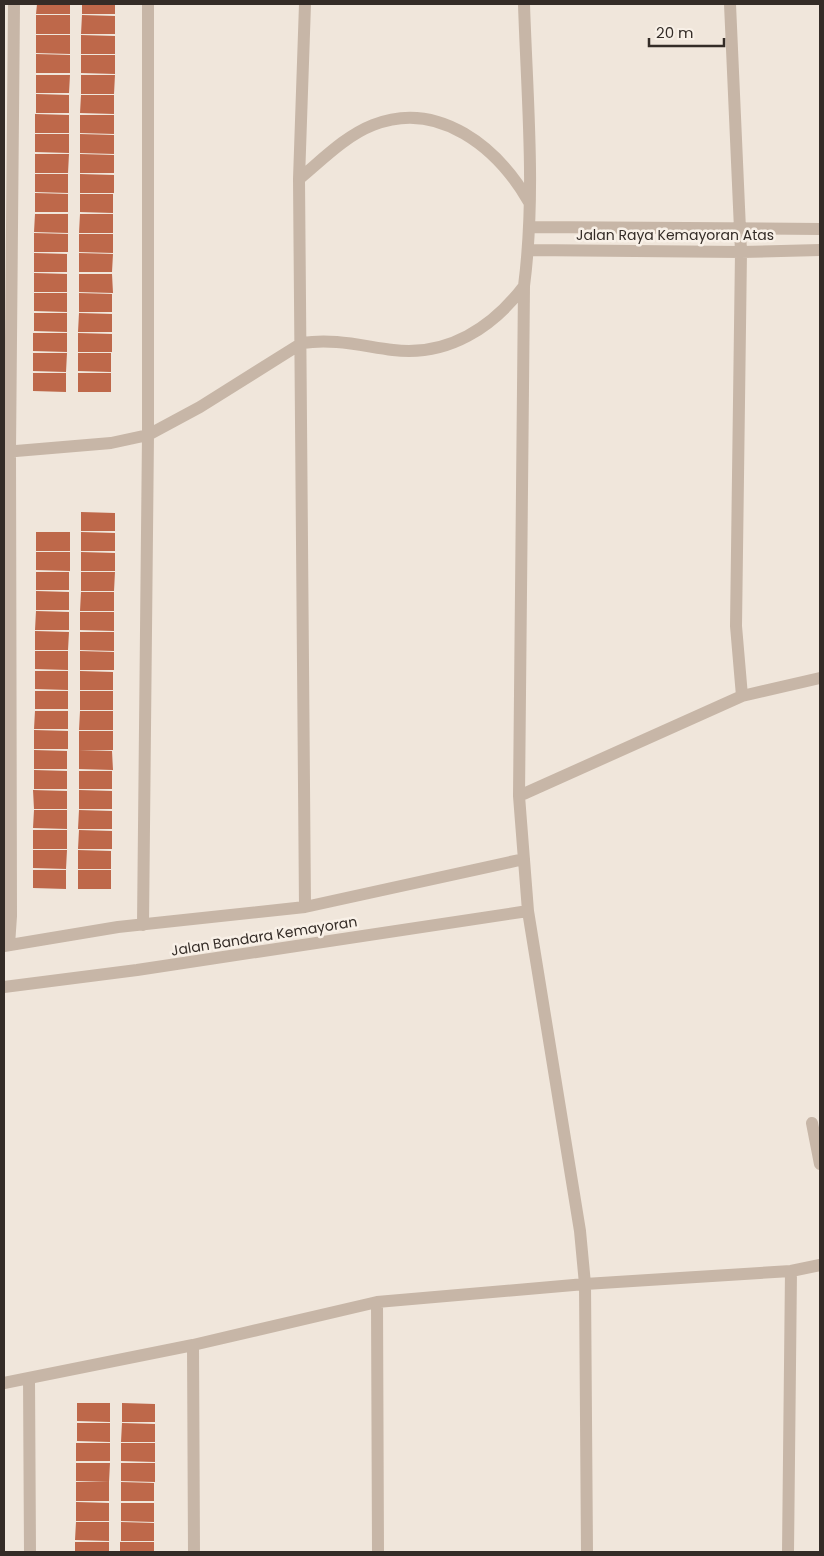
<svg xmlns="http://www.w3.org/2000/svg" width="824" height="1556" font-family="Poppins,sans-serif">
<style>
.building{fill:#be684a}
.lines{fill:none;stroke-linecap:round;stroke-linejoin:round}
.street{stroke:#c7b6a7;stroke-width:12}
.labels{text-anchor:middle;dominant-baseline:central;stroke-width:5;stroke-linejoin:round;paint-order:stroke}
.street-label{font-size:14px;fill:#342c27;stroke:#f8f0e7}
</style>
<rect width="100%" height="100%" fill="#f0e6db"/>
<path class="building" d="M37,4h33v10h-34z
M82,4h33v10h-33z
M36,15h34v19h-34z
M82,15l33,1v18h-34z
M36,35h34v19l-34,-1z
M81,35l34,1v18h-34z
M36,54l34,1v18h-34z
M81,55h34v19l-34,-1z
M36,75h34l-1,18h-33z
M81,75h34l-1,19h-33z
M36,94l33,1v18h-33z
M81,95h33v19l-34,-1z
M35,114l34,1v18h-34z
M80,115h34v19l-34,-1z
M35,134h34v19l-34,-1z
M80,134l34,1v19l-34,-1z
M35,154h34l-1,19h-33z
M80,154l34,1v18h-34z
M35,174h33v19l-33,-1z
M80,174l34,1v18h-34z
M35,193l33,1v18h-33z
M80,194h33v19l-33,-1z
M35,214h33v19l-34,-1z
M80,214h33v19h-34z
M34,233l34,1v18h-34z
M79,234h34v19l-34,-1z
M34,253l33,1v18h-33z
M79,253l34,1 -1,18h-33z
M34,273l33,1v18h-33z
M79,274h33l1,19 -34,-1z
M34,293h33v19l-33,-1z
M79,293l33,1v18h-33z
M34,313h33v19l-33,-1z
M79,313l33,1v18h-34z
M33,333h34v19l-34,-1z
M78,333l34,1v18h-34z
M33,353h34l-1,19 -33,-1z
M78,353h33v19l-33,-1z
M33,373h33v19l-33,-1z
M78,373h33v19h-33z
M81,512l34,1v18h-34z
M36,532h34v19h-34z
M81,532l34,1v18h-34z
M36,552h34v19l-34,-1z
M81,552l34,1v18h-34z
M36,572h33v18h-33z
M81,572h34l-1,19h-33z
M36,591l33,1v18h-33z
M81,592h33v19h-34z
M36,611l33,1v18h-34z
M80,612h34v19l-34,-1z
M35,631l34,1 -1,18h-33z
M80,632h34v19l-34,-1z
M35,651h33v19l-33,-1z
M80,651l34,1v18h-34z
M35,671h33v19l-33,-1z
M80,671l33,1v18h-33z
M35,691h33v18h-33z
M80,691h33v19h-33z
M35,711h33v18h-34z
M80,711h33v19h-34z
M34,730l34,1v18h-34z
M79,731h34v19h-34z
M34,750l33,1v18h-33z
M79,750l33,1 1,19 -34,-1z
M34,770l33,1v18h-33z
M79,771h33v18h-33z
M33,790l34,1v18h-33z
M79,790l33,1v18h-33z
M34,810h33v19l-34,-1z
M79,810l33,1v18h-34z
M33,830h34v19h-34z
M79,830l33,1v18h-34z
M33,850h34l-1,19 -33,-1z
M78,850l33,1v18h-33z
M33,870h33v19l-33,-1z
M78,870h33v19h-33z
M77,1403h33v19l-33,-1z
M122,1403l33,1v18h-33z
M77,1423h33v19l-33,-1z
M122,1423l33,1v18h-34z
M76,1443h34v18h-34z
M121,1443h34v19l-34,-1z
M76,1463h34l-1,19 -33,-1z
M121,1463h34v19l-34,-1z
M76,1482h33v19h-33z
M121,1482l33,1v18h-33z
M76,1502l33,1v18h-33z
M121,1503h33v19l-33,-1z
M76,1522h33v19l-34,-1z
M121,1522l33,1v18h-33z
M75,1542h34v10h-34z
M120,1542h34v10h-34z"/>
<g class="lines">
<path class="street" d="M305,4l-6,175 6,728
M524,4c3,94 12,189 0,282l-5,510 9,115 52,320 5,53 2,268
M730,4l11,248 -5,374 6,70
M299,179c23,-19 46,-43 74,-54 66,-26 125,23 156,77
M530,227l290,2
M529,250l212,2 79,-2
M4,452l107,-9 37,-8 52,-28 102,-64c32,-5 60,3 91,7 55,7 100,-23 131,-64
M519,796l223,-100 78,-18
M143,925l5,-490v-431
M9,945l2,-29 -1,-465 4,-447
M4,946l114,-19 187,-20 219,-48
M4,987l133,-17 391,-59
M812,1123l8,41
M377,1302l1,250
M193,1345l1,207
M29,1378l1,174
M4,1383l189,-38 184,-43 208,-18 206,-13 29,-6
M788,1552l3,-281"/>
</g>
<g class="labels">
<g class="street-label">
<text x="675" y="235">Jalan Raya Kemayoran Atas</text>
<text transform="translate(264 936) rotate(-9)">Jalan Bandara Kemayoran</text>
</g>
</g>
<rect width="824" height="1556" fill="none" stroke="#342c27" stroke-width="10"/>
<path d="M649 38v8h75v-8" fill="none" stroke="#342c27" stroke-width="2.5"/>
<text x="656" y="38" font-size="15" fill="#342c27" stroke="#f8f0e7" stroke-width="4" paint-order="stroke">20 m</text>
</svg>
